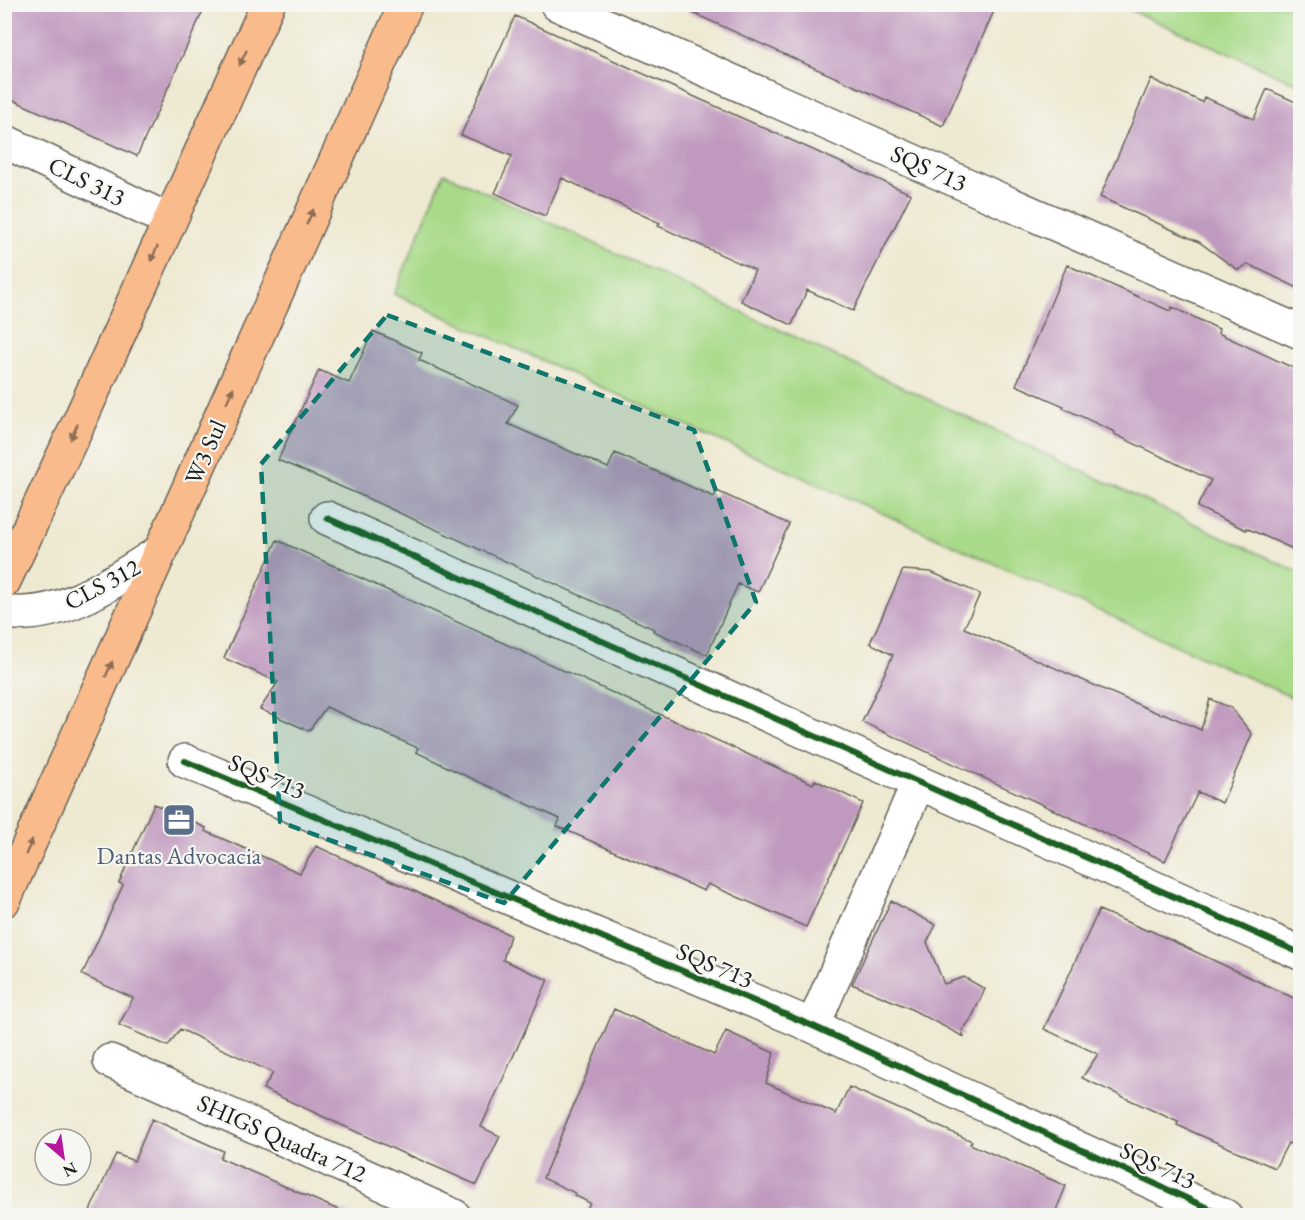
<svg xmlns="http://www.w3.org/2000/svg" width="1305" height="1220" font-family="'EB Garamond',serif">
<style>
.green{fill:#a9da89;stroke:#627b52;stroke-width:1.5}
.building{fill:#c09abe}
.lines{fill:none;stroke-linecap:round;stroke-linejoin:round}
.minor-casing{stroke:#66645b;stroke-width:36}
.tertiary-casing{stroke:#66645b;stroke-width:36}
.primary-casing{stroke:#66645b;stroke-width:36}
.minor{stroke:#fff;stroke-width:33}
.tertiary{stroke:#fff;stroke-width:33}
.primary{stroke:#fabb8c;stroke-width:33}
.cycleway-casing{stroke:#f6f6f2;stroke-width:10}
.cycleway{stroke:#1b5e20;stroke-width:6}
.oneway{fill:#8b6c54}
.marked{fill:#0f766e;fill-opacity:0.2;stroke:#0f766e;stroke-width:4.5;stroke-dasharray:12 8;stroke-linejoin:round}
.labels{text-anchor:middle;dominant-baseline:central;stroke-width:4.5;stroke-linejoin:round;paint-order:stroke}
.street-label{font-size:24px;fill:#1c1c1c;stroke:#f6f6f2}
.service-label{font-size:24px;fill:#4e5e75;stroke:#f6f6f2}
</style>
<rect width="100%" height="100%" fill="#f6f6f2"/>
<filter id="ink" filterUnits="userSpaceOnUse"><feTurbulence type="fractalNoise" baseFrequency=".0167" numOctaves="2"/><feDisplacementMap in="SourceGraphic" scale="12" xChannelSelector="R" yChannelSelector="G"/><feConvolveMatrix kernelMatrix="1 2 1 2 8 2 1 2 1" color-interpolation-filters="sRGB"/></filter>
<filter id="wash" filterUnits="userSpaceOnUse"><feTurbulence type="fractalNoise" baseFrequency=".008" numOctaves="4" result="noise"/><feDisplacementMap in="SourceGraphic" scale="24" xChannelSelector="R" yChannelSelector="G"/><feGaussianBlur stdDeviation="1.35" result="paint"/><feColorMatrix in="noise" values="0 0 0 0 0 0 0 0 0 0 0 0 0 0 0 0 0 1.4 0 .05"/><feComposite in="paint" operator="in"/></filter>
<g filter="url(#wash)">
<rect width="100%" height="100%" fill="#eee9d1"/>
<path class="green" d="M1119,5h181v80z
M444,173l856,400v128l-906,-407z"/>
<g id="blocks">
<path class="building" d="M4,4h202l-69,152 -133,-60z
M673,4h324l-54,122z
M515,16l396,178 -58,117 -46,-21 -15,35 -51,-24 14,-31 -97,-44 2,-3 -98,-45 -17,38 -50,-23 17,-37 -51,-21z
M1151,79l51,23 2,-5 50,22 13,-30 33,15v185l-52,-25 -10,6 -39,-28 -99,-45z
M1067,265l103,46 2,-4 47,22 -1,4 82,38v181l-54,-24v2l-49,-23 14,-27 -97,-46 1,-2 -52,-24 1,-2 -48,-21z
M373,331l49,22 -3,7 99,45 -10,19 100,44 7,-15 99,44 3,-6 72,33 -31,68 -20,-8 -31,71 -54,-24 1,-2 -296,-135 -80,-34 41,-90 30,13z
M277,540l536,244 2,-4 48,23 -57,124 -98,-43 -4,7 -147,-65 3,-7 -96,-44 -48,-23 2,-4 -92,-41 -17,24 -49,-22 18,-27 -54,-24z
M903,570l28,2 49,22 -16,34 198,87 1,-2 38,17 9,-31 21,9 21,26 -30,69 -24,-11 -33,69 -303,-139 31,-67 -23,-12z
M154,804l52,24 -1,3 95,42 16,-27 194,89 -7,25 45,20 -67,147 19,9 -23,49 -66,-29v1l-148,-68 10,-16 -93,-44 -12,17 -49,-21 14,-27 -51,-23 41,-90 -4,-2z
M891,901l45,24 -9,17 17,42 20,-7 21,12 -14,30 -9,12 2,6 -55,-29 -57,-24z
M1099,910l49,21 1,-1 151,71v147l-12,-5 -13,25 -98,-43 1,-3 -96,-44 16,-24 -54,-25z
M614,1009l100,46 12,-24 48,22 -8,30 70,31 13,-27 123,54 -2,3 96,42 -12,29h-470l6,-12 -16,-8 1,-2 -32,-15z
M152,1119l71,32 -3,7 130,57h-262l28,-61 18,7z"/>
</g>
</g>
<g filter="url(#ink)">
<use href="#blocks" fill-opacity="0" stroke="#66645b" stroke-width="1.5"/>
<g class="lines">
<defs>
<path id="minor" d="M557,4l743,328
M327,518l973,435
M185,761l628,265 412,190
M813,1026l105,-243
M110,1061l344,155"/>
<path id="tertiary" d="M4,141l166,80
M4,612c57,9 112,-32 157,-61"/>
<path id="primary" d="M4,581l76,-161 188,-416
M4,900l402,-896"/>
</defs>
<use href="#minor" class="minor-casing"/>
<use href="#tertiary" class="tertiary-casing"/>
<use href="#primary" class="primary-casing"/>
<use href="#minor" class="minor"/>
<use href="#tertiary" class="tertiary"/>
<use href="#primary" class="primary"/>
<defs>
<path id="cycleway" d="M327,518l973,435
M185,761l628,265 412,190"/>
</defs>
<use href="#cycleway" class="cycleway-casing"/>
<use href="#cycleway" class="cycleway"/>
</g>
<defs><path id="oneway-solid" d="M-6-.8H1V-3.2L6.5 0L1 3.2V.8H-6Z" transform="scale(1.5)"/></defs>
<g class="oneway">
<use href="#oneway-solid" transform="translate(243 58) rotate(115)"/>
<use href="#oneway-solid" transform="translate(310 217) rotate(-66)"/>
<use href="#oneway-solid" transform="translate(154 254) rotate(114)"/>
<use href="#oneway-solid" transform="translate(230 395) rotate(-66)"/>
<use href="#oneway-solid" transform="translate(74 432) rotate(115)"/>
<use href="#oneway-solid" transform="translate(109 669) rotate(-66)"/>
<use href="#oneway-solid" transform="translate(29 847) rotate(-66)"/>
</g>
</g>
<path class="marked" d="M387,315l307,115 62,172 -252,301 -224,-81 -19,-358z"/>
<defs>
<symbol id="office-square" viewBox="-11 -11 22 22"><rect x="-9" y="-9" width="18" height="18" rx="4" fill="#5c6f8a" stroke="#f6f6f2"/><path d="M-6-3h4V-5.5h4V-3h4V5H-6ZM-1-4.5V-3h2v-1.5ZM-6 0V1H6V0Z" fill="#fff"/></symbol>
</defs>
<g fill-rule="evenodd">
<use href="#office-square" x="160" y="801" width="38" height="38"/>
</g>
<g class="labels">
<g class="street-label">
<text transform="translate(929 168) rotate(24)">SQS 713</text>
<text transform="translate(87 181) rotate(26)">CLS 313</text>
<text transform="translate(205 452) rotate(-66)">W3 Sul</text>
<text transform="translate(102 584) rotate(-28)">CLS 312</text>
<text transform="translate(267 776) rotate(23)">SQS 713</text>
<text transform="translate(715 965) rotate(23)">SQS 713</text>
<text transform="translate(282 1138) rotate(24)">SHIGS Quadra 712</text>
<text transform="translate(1158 1165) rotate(25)">SQS 713</text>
</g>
<g class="service-label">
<text x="179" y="855">Dantas Advocacia</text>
</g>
</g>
<rect width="1305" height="1220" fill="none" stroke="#f6f6f2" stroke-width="24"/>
<g transform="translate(63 1157) rotate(151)"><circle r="28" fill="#f6f6f2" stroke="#9f9f9c" stroke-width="1.5"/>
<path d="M0-4.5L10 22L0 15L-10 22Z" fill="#b5179e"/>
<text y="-9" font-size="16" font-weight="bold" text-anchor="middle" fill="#1c1c1c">N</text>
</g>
</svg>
